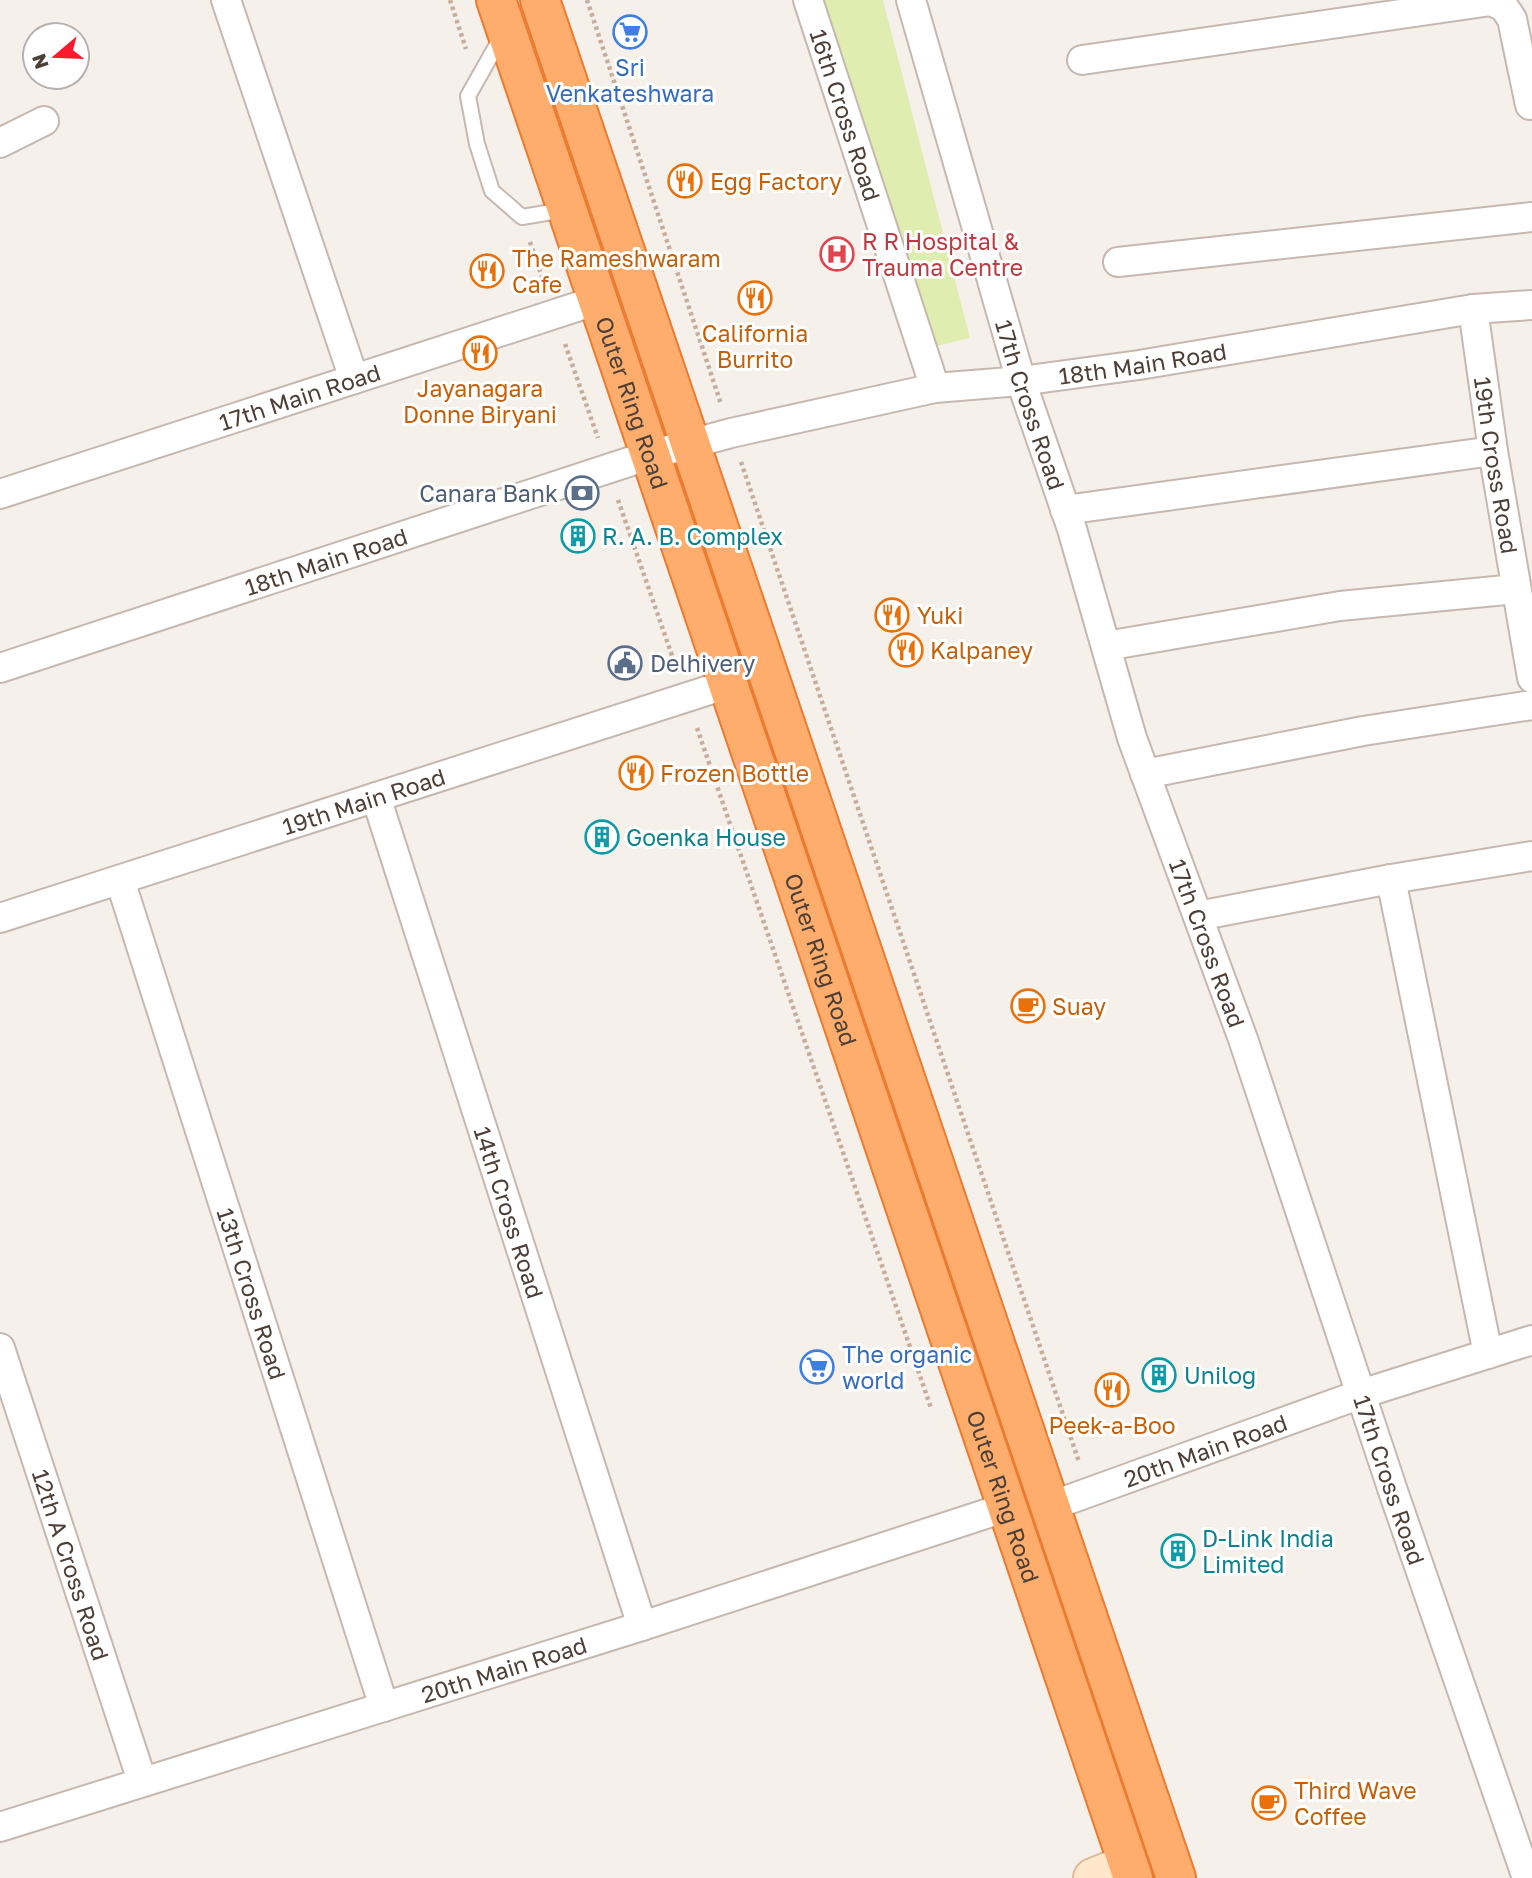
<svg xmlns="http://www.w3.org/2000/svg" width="1532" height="1878" font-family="'Golos Text',sans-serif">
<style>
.green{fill:#e0edb1}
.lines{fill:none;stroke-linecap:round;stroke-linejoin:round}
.lane-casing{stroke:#c6b8af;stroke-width:18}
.street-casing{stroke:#c6b8af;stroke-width:32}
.secondary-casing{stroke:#db9;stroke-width:42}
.highway-casing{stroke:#eb7b30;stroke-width:42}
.path{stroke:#c6ad9c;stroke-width:4.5;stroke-dasharray:3.5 3.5;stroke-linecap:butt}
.lane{stroke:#fff;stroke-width:14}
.street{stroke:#fff;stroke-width:28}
.secondary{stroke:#ffe7cc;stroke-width:38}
.highway{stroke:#ffad6d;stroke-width:38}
.labels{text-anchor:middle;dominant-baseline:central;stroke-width:6;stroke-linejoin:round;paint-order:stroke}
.shop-label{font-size:23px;fill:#366cbe;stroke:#fff}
.street-label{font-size:23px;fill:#4c3f37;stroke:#fff}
.food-label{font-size:23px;fill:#c56008;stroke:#fff;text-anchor:start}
.health-label{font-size:23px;fill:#be3a42;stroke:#fff;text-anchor:start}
.service-label{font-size:23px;fill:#4e5e75;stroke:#fff;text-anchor:end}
.culture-label{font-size:23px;fill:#0d838f;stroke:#fff;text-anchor:start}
</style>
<rect width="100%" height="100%" fill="#f6f0eb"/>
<path class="green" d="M824,0h59l87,338 -34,8z"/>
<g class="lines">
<defs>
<path id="lane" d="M502,36l-34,60 9,48 15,47 30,26 42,-7"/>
<g id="street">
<path d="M226,0l128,379"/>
<path id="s1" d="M808,0l127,388"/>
<path id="s2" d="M911,0l110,381 51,148 60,209 111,301 150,452 134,387"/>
<path d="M1082,60l409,-59 13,6 8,12 18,86"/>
<path d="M0,143l44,-22"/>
<path d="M1118,262l414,-45"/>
<path id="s3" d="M1532,305l-59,4 20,142 39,227"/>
<path id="s4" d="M0,494l598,-194"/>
<path d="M1065,510l428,-59"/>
<path d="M1106,646l234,-40 176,-17"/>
<path id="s5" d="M0,668l650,-213 81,-22 204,-45 86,-7 118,-16 334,-56"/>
<path d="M1145,774l218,-43 169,-26"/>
<path id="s6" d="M376,797l266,829"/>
<path d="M1391,879l97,475"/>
<path id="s7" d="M120,880l264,827"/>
<path d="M1198,916l193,-37 141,-23"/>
<path id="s8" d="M0,918l728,-234"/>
<path id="s9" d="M0,1348l142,433"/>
<path id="s10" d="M1051,1506l310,-112 171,-54"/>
<path id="s11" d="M0,1827l642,-201 365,-119"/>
</g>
<path id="secondary" d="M1093,1878l35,-14"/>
<g id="highway">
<path id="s12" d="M496,0l637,1878"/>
<path d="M540,0l636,1878"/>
</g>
</defs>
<use href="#lane" class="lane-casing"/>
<use href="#street" class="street-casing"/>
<use href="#secondary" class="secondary-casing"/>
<use href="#highway" class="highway-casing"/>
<path class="path" d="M450,0l16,49
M587,0l134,404
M530,242l14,41
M565,344l33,94
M741,462l338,1000
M618,500l58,167
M697,728l234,680"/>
<use href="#lane" class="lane"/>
<use href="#street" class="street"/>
<use href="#secondary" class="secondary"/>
<use href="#highway" class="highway"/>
</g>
<defs>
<symbol id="supermarket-ring" viewBox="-11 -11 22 22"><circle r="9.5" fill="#fff" stroke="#3f7fe0" stroke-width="1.5"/><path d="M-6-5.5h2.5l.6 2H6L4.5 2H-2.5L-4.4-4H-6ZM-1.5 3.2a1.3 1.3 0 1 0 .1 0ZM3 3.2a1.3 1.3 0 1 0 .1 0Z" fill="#3f7fe0"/></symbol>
<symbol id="restaurant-ring" viewBox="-11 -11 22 22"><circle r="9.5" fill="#fff" stroke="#e8710a" stroke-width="1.5"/><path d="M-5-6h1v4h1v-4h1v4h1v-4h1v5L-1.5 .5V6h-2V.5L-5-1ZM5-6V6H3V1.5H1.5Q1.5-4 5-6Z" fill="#e8710a"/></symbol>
<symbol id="hospital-ring" viewBox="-11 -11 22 22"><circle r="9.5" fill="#fff" stroke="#e0444e" stroke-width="1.5"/><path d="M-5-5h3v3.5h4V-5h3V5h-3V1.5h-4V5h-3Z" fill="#e0444e"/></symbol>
<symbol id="bank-ring" viewBox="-11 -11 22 22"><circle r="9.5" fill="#fff" stroke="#5c6f8a" stroke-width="1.5"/><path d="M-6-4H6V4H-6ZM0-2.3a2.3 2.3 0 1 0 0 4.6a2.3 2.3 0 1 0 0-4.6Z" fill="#5c6f8a"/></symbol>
<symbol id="building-ring" viewBox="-11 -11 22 22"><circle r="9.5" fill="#fff" stroke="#0f9aa8" stroke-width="1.5"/><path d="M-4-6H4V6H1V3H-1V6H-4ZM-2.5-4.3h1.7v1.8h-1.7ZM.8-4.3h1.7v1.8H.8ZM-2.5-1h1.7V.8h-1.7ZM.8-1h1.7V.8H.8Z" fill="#0f9aa8"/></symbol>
<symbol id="civic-ring" viewBox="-11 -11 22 22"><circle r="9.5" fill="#fff" stroke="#5c6f8a" stroke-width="1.5"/><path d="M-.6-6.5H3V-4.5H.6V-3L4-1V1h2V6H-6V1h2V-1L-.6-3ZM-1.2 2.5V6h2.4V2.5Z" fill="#5c6f8a"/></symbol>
<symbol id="cafe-ring" viewBox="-11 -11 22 22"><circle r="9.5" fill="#fff" stroke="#e8710a" stroke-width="1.5"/><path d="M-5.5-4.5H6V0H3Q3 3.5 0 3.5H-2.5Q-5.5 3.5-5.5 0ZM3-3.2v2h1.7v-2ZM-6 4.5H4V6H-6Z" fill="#e8710a"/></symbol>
</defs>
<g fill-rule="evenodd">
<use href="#supermarket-ring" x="611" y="13" width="38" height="38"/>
<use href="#restaurant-ring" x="666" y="162" width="38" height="38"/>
<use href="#hospital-ring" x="818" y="235" width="38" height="38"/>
<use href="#restaurant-ring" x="468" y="252" width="38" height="38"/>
<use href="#restaurant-ring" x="736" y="279" width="38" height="38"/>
<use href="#restaurant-ring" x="461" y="334" width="38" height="38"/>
<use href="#bank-ring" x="563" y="474" width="38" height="38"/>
<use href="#building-ring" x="559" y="517" width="38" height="38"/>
<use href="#restaurant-ring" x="873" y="596" width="38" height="38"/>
<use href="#restaurant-ring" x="887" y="631" width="38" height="38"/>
<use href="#civic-ring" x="606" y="644" width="38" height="38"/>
<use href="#restaurant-ring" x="617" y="754" width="38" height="38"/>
<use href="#building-ring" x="583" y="818" width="38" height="38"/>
<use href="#cafe-ring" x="1009" y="987" width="38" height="38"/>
<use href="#supermarket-ring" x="798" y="1348" width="38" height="38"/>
<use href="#building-ring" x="1140" y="1356" width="38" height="38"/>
<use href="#restaurant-ring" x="1093" y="1371" width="38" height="38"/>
<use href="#building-ring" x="1159" y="1532" width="38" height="38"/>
<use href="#cafe-ring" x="1250" y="1784" width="38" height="38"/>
</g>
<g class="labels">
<g class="shop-label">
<text x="630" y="67">Sri<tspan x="630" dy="26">Venkateshwara</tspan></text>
<text x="842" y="1354" text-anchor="start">The organic<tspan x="842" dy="26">world</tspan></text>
</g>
<g class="street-label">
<text stroke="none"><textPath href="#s1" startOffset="121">16th Cross Road</textPath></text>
<text stroke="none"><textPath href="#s5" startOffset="1186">18th Main Road</textPath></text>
<text stroke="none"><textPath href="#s4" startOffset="315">17th Main Road</textPath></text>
<text stroke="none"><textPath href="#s12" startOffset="425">Outer Ring Road</textPath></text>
<text stroke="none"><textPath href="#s2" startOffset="422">17th Cross Road</textPath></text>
<text stroke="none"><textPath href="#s3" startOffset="217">19th Cross Road</textPath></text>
<text stroke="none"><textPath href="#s5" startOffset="343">18th Main Road</textPath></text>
<text stroke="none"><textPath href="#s8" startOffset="382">19th Main Road</textPath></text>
<text stroke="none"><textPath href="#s2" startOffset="989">17th Cross Road</textPath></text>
<text stroke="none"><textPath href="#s12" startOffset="1013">Outer Ring Road</textPath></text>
<text stroke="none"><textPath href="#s6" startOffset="436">14th Cross Road</textPath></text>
<text stroke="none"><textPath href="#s7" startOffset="434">13th Cross Road</textPath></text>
<text stroke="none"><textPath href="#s10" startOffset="164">20th Main Road</textPath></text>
<text stroke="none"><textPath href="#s2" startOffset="1556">17th Cross Road</textPath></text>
<text stroke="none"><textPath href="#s12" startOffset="1580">Outer Ring Road</textPath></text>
<text stroke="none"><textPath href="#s9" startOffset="228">12th A Cross Road</textPath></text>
<text stroke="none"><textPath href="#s11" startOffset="528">20th Main Road</textPath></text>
</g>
<g class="food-label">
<text x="710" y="181">Egg Factory</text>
<text x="512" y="258">The Rameshwaram<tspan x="512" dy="26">Cafe</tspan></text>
<text x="755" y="333" text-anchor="middle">California<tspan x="755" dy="26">Burrito</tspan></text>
<text x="480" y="388" text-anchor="middle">Jayanagara<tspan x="480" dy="26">Donne Biryani</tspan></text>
<text x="917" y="615">Yuki</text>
<text x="930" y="650">Kalpaney</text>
<text x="660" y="773">Frozen Bottle</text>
<text x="1052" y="1006">Suay</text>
<text x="1112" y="1425" text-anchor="middle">Peek-a-Boo</text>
<text x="1294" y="1790">Third Wave<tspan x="1294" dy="26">Coffee</tspan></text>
</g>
<g class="health-label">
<text x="862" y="241">R R Hospital &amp;<tspan x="862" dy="26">Trauma Centre</tspan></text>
</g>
<g class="service-label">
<text x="558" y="493">Canara Bank</text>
<text x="650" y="663" text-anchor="start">Delhivery</text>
</g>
<g class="culture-label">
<text x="602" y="536">R. A. B. Complex</text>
<text x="626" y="837">Goenka House</text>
<text x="1184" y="1375">Unilog</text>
<text x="1202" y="1538">D-Link India<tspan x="1202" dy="26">Limited</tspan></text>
</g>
</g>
<g transform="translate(56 56) rotate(251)"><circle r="33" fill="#ffffff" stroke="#b7b2af" stroke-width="2"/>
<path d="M0-5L12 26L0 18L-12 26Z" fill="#ff192c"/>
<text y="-10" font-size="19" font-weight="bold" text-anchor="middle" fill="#4c3f37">N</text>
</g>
</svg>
